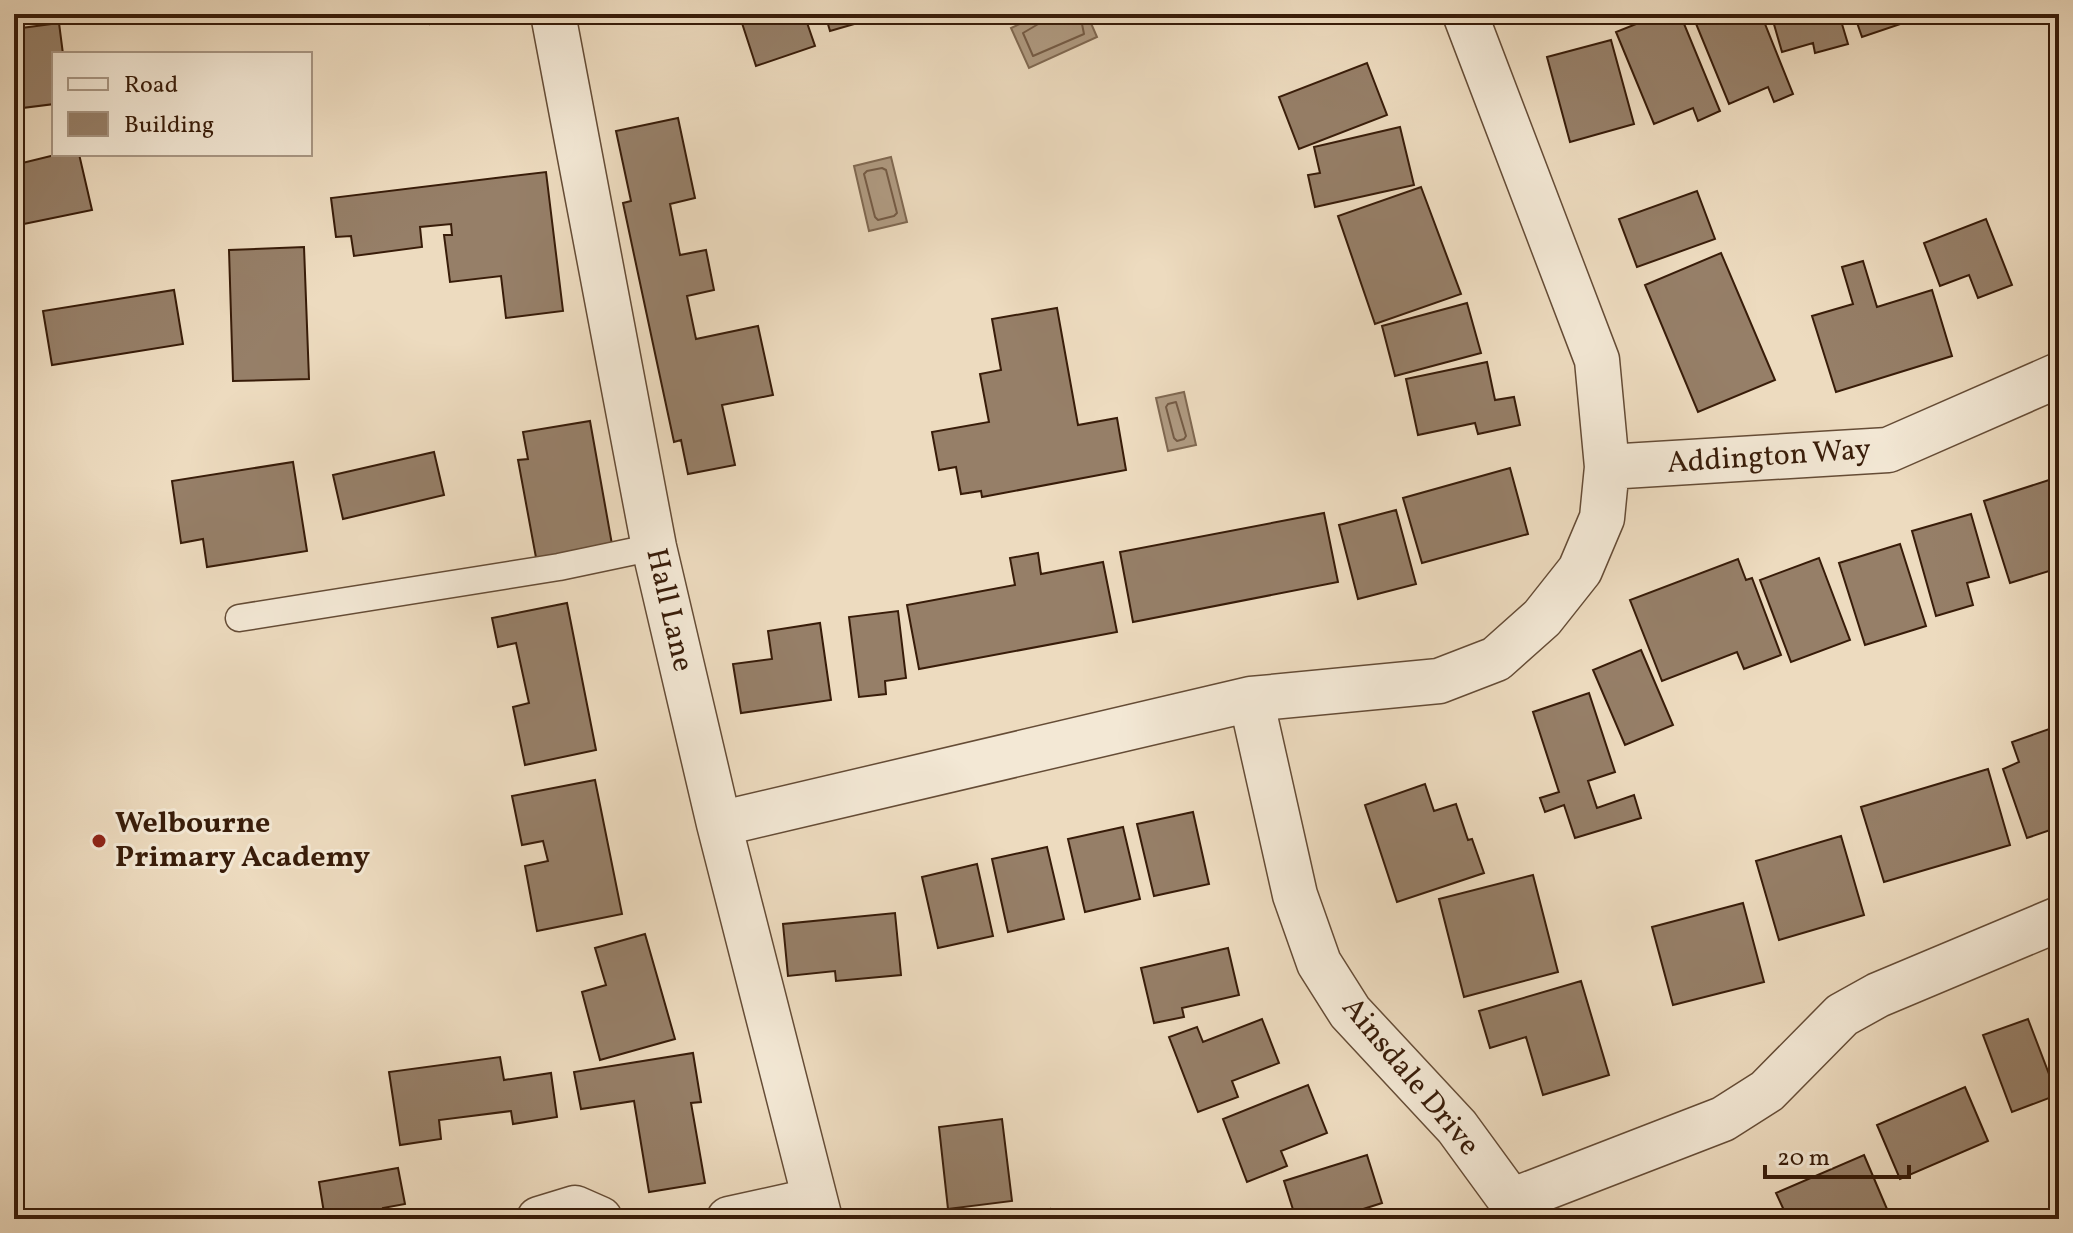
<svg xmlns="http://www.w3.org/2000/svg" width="2073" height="1233" font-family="Vollkorn,serif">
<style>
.water{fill:#af9a81;stroke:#7f6851;stroke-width:2}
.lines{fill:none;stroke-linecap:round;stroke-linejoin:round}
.shore{stroke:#745b45;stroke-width:2}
.building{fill:#967f68;stroke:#381c09;stroke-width:2}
.lane-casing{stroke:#654c36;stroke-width:29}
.street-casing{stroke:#654c36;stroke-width:47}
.lane{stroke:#f3e8d5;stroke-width:26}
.street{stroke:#f3e8d5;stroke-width:44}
.poi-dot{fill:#8f2418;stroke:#f3e8d5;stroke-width:3}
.labels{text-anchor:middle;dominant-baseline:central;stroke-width:6;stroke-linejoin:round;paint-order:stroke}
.street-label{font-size:30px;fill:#381c09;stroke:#f3e8d5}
.poi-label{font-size:30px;font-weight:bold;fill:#381c09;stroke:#f3e8d5;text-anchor:start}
</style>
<rect width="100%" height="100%" fill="#eddbbf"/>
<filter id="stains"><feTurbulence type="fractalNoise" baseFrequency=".0025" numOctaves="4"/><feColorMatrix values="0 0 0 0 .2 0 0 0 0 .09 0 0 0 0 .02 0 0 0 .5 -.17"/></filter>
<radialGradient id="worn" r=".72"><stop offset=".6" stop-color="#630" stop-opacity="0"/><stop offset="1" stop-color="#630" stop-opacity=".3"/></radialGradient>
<path class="water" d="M1042,14h45l10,23 -68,31 -18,-40z
M891,157l16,65 -38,9 -15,-65z
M1184,392l12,53 -28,6 -12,-53z"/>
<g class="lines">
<path class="shore" d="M1043,14l-3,9 -17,10 10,23 51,-22 -4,-20
M882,168l4,2 11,43 -3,3 -16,4 -3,-3 -11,-43 3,-3z
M1176,402l10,34 -2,3 -7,2 -3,-3 -8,-31 2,-3z"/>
</g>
<path class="building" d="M428,14h48l-46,10z
M750,14h54l11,32 -59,20 -16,-49z
M825,14h64l-59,17z
M1661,14h19l40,97 -22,10 -5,-13 -39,16 -38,-92z
M1692,14h69l32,80 -19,8 -6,-15 -39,17z
M1771,14h68l9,30 -33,9 -2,-10 -31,9z
M1854,14h70v2l-62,21z
M59,23l4,31h-9v50l-40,5v-80z
M1611,40l23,84 -64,18 -23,-85z
M1367,63l20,52 -88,34 -20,-52z
M678,118l17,80 -25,6 10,51 26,-5 8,40 -27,6 9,43 62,-13 15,69 -51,10 13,60 -47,9 -7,-34 -7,2 -18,-84 -33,-155 8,-2 -15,-70z
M1400,127l14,58 -99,22 -7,-32 12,-2 -6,-26z
M59,154h20l13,56 -78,16v-61z
M546,172l17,139 -57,7 -5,-42 -51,6 -6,-47h8l-1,-11 -31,3 2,20 -68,9 -3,-20 -15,1 -5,-39z
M1421,187l40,107 -86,30 -37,-108z
M1697,191l18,48 -78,28 -18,-48z
M1986,219l26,66 -34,13 -9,-23 -29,11 -16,-43z
M304,247l5,132 -76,2 -4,-131z
M1721,253l54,127 -77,32 -53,-127z
M1863,261l14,46 55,-17 20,66 -116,36 -24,-76 41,-12 -11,-37z
M174,290l9,54 -131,21 -9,-54z
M1467,303l14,50 -86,23 -13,-50z
M1057,308l21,117 39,-7 9,52 -144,27 -1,-6 -20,3 -5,-27 -17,3 -7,-38 57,-10 -9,-48 21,-4 -9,-51z
M14,352l8,30 -8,2z
M1487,362l8,38 19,-3 6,28 -42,9 -3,-11 -57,12 -12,-56z
M590,421l23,129 -76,13 -19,-103 10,-1 -5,-27z
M434,452l10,43 -101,24 -10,-44z
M293,462l14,89 -100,16 -4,-28 -22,4 -9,-62z
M1510,468l18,66 -106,29 -19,-65z
M2049,480l10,32v56l-49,15 -26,-82z
M1396,510l20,74 -58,15 -19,-74z
M1324,513l14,69 -205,40 -13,-70z
M1971,514l18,63 -22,6 6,22 -37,11 -24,-85z
M1900,544l26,82 -61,19 -26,-82z
M1038,553l3,21 62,-12 14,70 -198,37 -12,-64 108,-20 -5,-27z
M1819,558l31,82 -59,22 -31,-82z
M1738,559l8,21 6,-2 29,77 -37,14 -7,-17 -75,29 -32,-81z
M567,603l29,147 -71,15 -12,-58 16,-4 -13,-60 -18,4 -6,-29z
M898,611l8,67 -21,3 1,13 -27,3 -10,-80z
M820,623l11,77 -90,13 -8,-49 39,-5 -4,-28z
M1641,650l32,75 -48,20 -32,-75z
M1589,693l26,79 -27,9 9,27 37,-13 7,23 -66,20 -11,-33 -19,7 -5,-14 19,-6 -26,-80z
M2055,727l4,13v87l-32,11 -24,-69 16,-7 -7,-20z
M1988,769l22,76 -126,37 -23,-75z
M595,780l27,134 -85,17 -12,-65 23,-5 -5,-20 -21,4 -10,-49z
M1425,784l9,27 22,-7 12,36 4,-1 12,34 -87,29 -32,-97z
M1193,812l16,72 -55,12 -17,-72z
M1123,827l17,72 -55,13 -17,-73z
M1841,836l23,79 -85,25 -23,-79z
M1047,847l17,72 -56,13 -16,-73z
M977,864l16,72 -55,12 -16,-71z
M1533,875l25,97 -94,25 -25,-98z
M1743,903l21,79 -91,23 -21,-78z
M895,913l6,62 -65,6 -1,-10 -47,5 -5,-52z
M645,934l30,105 -75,21 -18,-68 24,-7 -11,-37z
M1228,948l11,47 -57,13 2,9 -30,6 -13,-55z
M1581,981l28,94 -66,20 -17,-58 -36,11 -11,-37z
M1262,1019l17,44 -47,18 6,16 -40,15 -29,-75 28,-10 6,15z
M2028,1019l29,76 -45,17 -29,-77z
M693,1053l8,49 -10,1 14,80 -56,9 -15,-91 -53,8 -7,-37z
M500,1057l4,23 47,-7 6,44 -44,7 -2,-13 -72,9 2,19 -41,6 -11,-73z
M1308,1085l19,48 -46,18 6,15 -40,16 -24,-63z
M1965,1087l23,54 -88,38 -23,-54z
M1002,1119l10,82 -64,8 -9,-82z
M1367,1155l15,48 -50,16h-36l-12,-38z
M1864,1155l23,54 -23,10h-76l-12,-26z
M398,1168l7,36 -22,4 2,11h-60l-6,-37z
M1050,1209l2,10h-58z"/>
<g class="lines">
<defs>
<path id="lane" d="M239,618l320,-51 95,-20"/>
<path id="street" d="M553,14l101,533 65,277 101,395
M1607,467l281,-17 171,-75
M1251,699l44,196 24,68 31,49 107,115 54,74 8,18
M719,824l532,-125 188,-18 57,-22 46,-41 38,-48 22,-52 5,-51 -10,-107 -132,-346
M1511,1201l212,-82 44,-28 75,-76 36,-20 181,-76
M539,1219l36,-11 25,11
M729,1219l86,-19"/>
</defs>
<use href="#lane" class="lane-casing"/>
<use href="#street" class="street-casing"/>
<use href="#lane" class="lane"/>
<use href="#street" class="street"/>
</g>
<circle class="poi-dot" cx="99" cy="841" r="8"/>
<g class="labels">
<g class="street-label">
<text transform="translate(1769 457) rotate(-4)">Addington Way</text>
<text transform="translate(669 610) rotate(77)">Hall Lane</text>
<text transform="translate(1410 1077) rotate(50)">Ainsdale Drive</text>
</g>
<g class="poi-label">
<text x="115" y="824">Welbourne<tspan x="115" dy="34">Primary Academy</tspan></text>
</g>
</g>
<rect width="2073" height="1233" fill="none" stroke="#eddbbf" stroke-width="48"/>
<rect x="16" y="16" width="2041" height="1201" fill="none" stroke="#381c09" stroke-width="4"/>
<rect x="24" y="24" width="2025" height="1185" fill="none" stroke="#381c09" stroke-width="2"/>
<rect x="52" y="52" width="260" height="104" fill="#f3e8d5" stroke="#a89683" stroke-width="2"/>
<rect x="68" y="78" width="40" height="12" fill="#f3e8d5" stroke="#a89683" stroke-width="2"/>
<text x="124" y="92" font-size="24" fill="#381c09">Road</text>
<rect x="68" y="112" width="40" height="24" fill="#967f68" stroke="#a89683" stroke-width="2"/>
<text x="124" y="132" font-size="24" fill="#381c09">Building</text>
<path d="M1765 1165v12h144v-12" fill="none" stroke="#381c09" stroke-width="4"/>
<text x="1777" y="1165" font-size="24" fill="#381c09" stroke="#f3e8d5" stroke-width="6" paint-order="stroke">20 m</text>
<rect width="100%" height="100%" filter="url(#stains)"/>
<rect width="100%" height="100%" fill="url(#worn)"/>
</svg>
